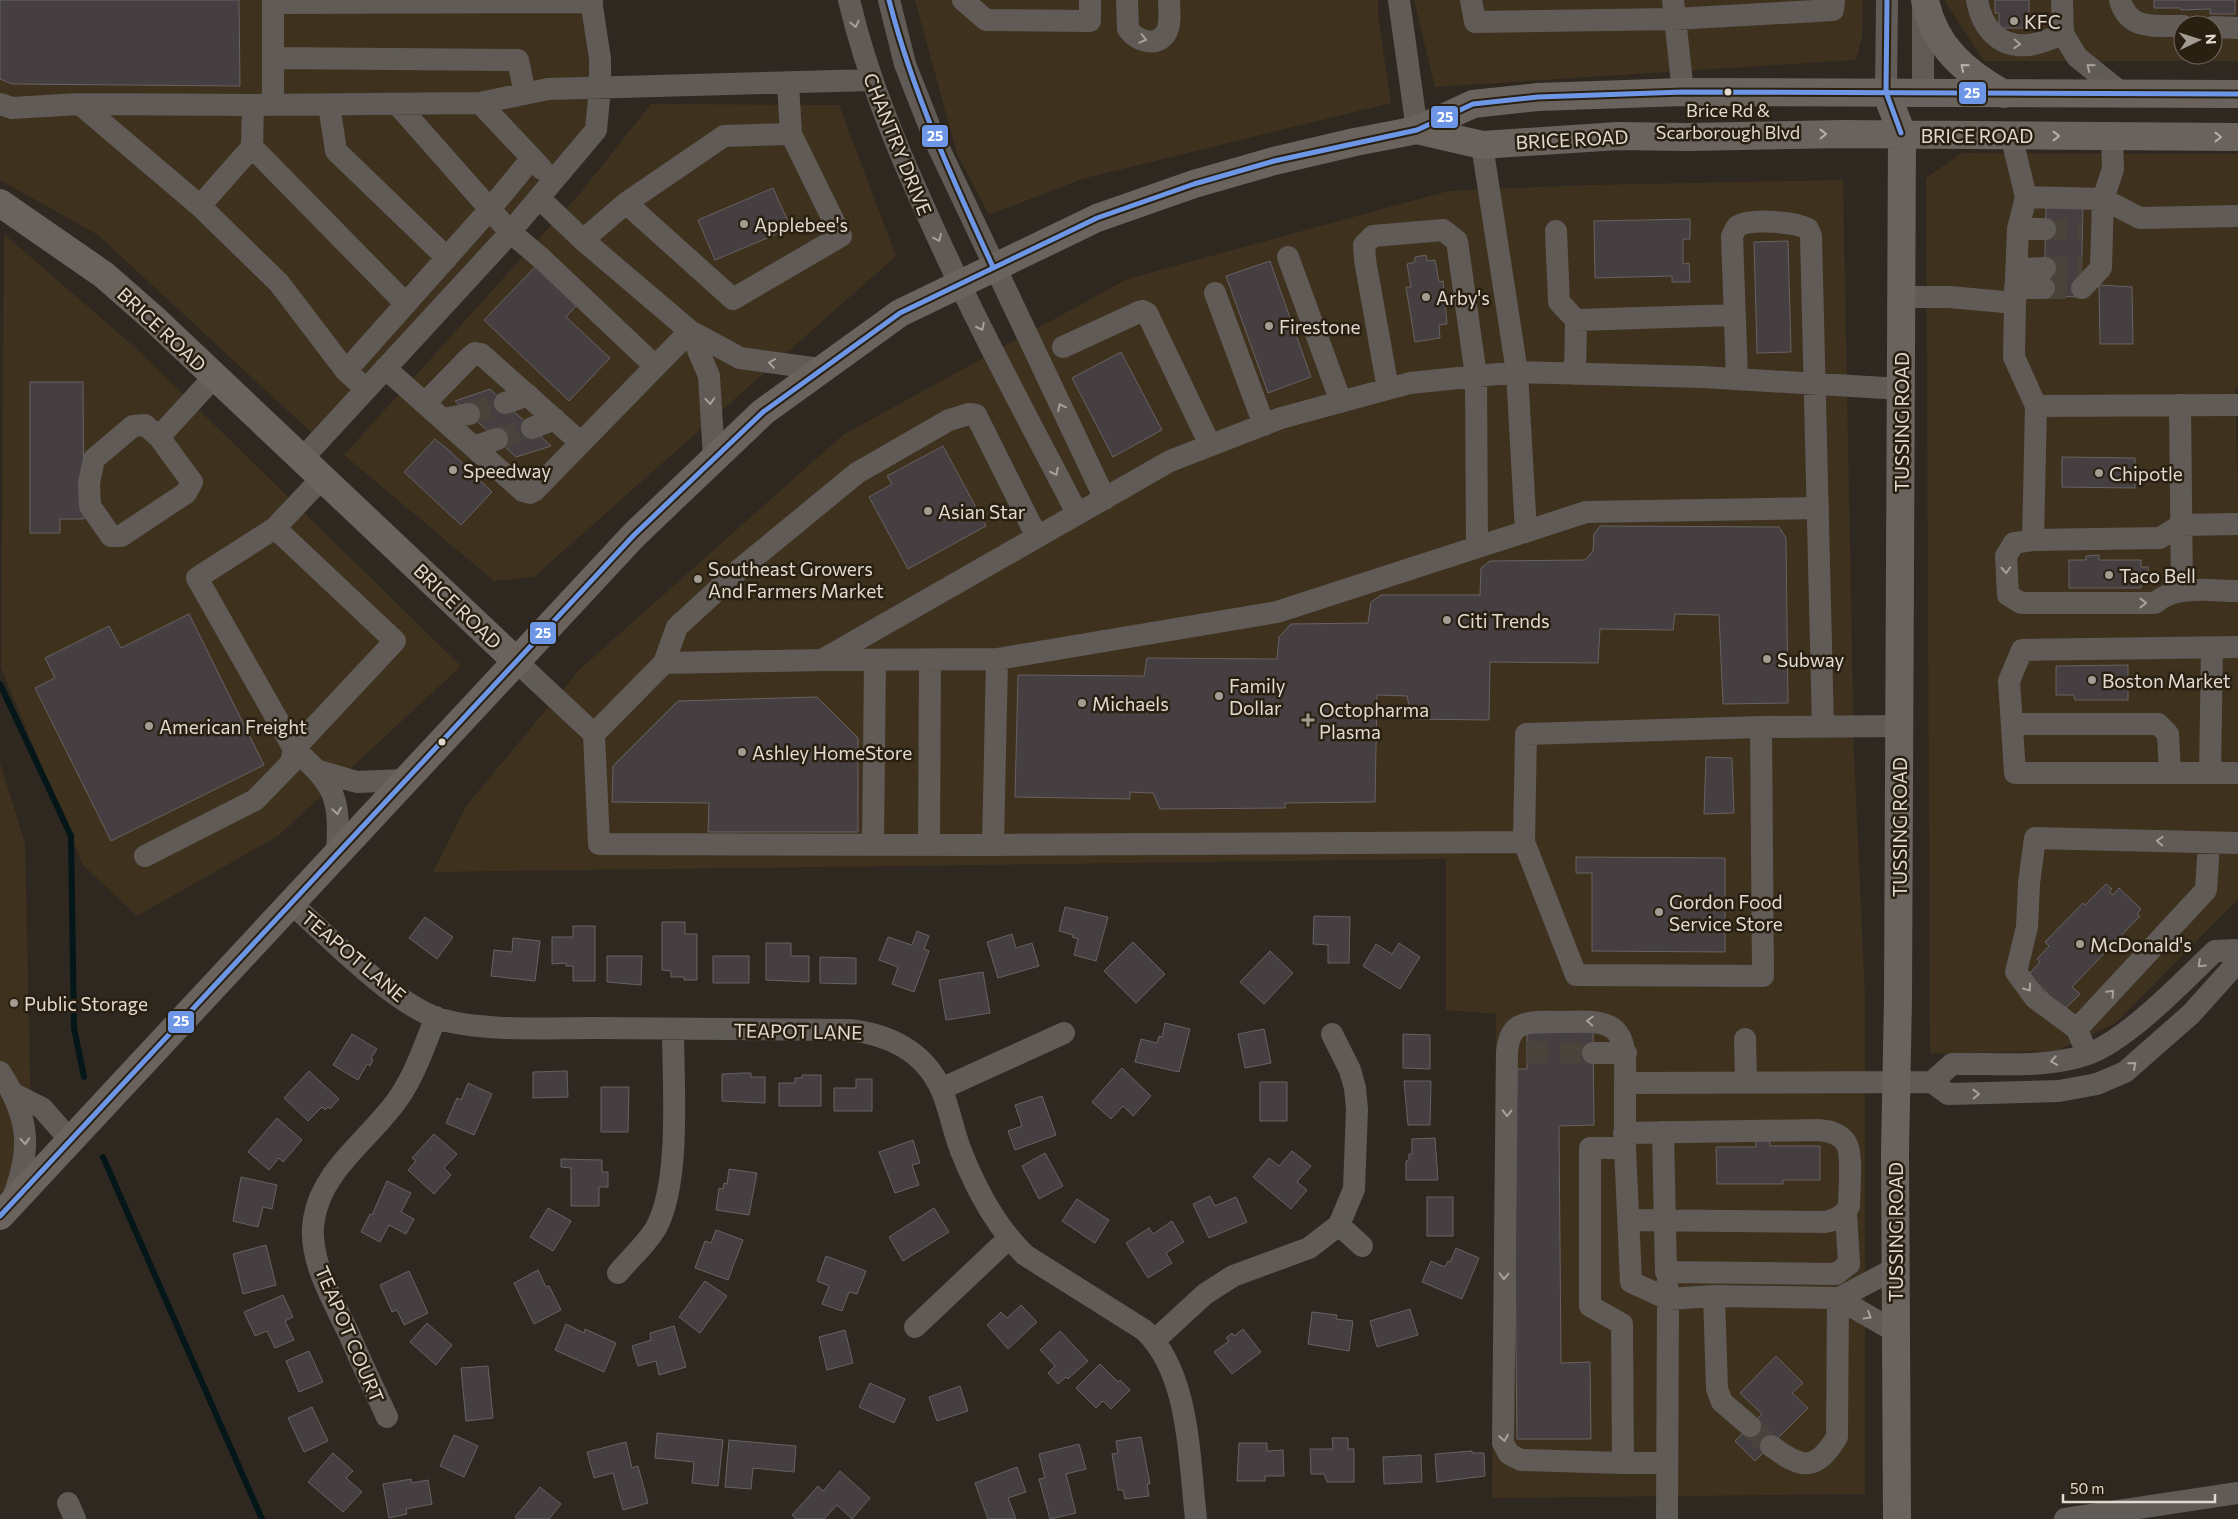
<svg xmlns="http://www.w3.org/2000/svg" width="2238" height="1519" font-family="Commissioner,sans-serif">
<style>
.built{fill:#3e311e;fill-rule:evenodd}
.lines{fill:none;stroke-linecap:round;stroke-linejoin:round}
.stream{stroke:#041618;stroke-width:6}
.building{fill:#463f41;stroke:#676262}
.minor-tunnel{stroke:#49433b;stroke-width:22;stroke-dasharray:22 11;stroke-linecap:butt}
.minor{stroke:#605b57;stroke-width:22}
.major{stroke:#6a635d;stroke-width:28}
.bus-1-casing{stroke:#2a2012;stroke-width:9}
.bus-1{stroke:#6d97e6;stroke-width:5}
.oneway{stroke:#a7a19a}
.oneway2{stroke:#b7b0a8}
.poi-dot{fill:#a29c93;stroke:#2a2012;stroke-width:2}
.bus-dot{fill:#e1dad1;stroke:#2a2012;stroke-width:2}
.labels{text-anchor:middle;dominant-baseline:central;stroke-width:5;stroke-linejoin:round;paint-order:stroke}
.bus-label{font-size:18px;fill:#e1dad1;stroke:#2a2012}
.poi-label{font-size:19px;fill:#e1dad1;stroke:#2a2012;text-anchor:start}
.street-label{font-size:19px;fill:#e1dad1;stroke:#2a2012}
.line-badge{stroke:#2a2012;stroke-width:2}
.badge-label{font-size:14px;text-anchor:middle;font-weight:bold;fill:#fff}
</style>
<rect width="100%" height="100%" fill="#2e2821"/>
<path class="built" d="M0,0h580l10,70 -2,64 -274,301 -216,-200 -98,-55z
M915,0h463v16l13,87 -309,76 -93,36 -32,-61z
M1414,0h449l-1,38 -6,22 -421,27z
M1944,0h294v61h-254zM2183,25h30v30h-30z
M651,104l188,1 57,151 -362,321 -40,4 -150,-126 238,-264z
M1962,153l276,1v233l-3,1 3,114v397l-122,124 -60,28 -126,3 -4,-876z
M1843,180l11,573 11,245v496l-373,4 4,-484 -50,-4v-151l-1013,13 33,-66 114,-137 263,-234 284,-156 321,-88 137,-6z
M4,234l133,115 324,317 -183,170 -141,80 -54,-51 -82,-197z
M0,763l25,80 7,320 -32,34z"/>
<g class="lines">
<path class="stream" d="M0,684l71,152 3,192 10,49
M103,1157l159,362"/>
</g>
<path class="building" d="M0,0h239l1,86 -228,-2 -12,-5z
M1995,0h34v28h-30v-15h-4z
M2154,0h81v14h-25v-5l-29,1 -1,-2h-26z
M773,188l18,40 -76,32 -17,-40z
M2046,207l37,1 -2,89 -37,-1z
M1690,219v20h-7v25l6,-1 1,19h-18v-6l-77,2 -1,-57z
M1788,241l3,111 -34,1 -3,-111z
M1426,255l1,6 8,-1 4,22 4,-1 4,43 -8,1 1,13 -25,4 -9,-55h5l-4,-23 8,-2v-5z
M1270,261l41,116 -43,16 -42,-117z
M536,266l41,39 -11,12 44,41 -41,43 -85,-81z
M2099,285l33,2 1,57h-33z
M1121,352l41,78 -49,27 -41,-79z
M30,382h53l1,137h-24v14h-30z
M490,389l61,57 -35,11 -61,-56z
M435,439l16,13 41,40 -31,33 -57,-53z
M943,446l43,80 -78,43 -39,-72 23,-13 -5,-8z
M2062,457l73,1v30l-73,-1z
M1600,526l179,1 7,11 2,165 -65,1 -4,-89 -44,-1 -2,16 -73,-1 -2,34 -108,-1 -1,58 -77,-1 -5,-23 -30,-1 -2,107 -90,1v5l-125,1 -7,-16 -23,-1v7l-115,-2 3,-122 126,1 3,-18 130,1 2,-22 12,-13 77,-1 3,-21 10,-7h99l1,-27 9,-7 95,-1 8,-9 1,-17z
M2099,555v5h42v7h7l1,16h-8v5h-72v-28h17v-4z
M189,614l75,151 -153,76 -76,-153 20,-10 -10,-20 64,-32 12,22z
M2128,665v35h-53l-1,-5h-18v-29z
M817,697l41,41v94h-150l1,-29 -97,-1 1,-36 65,-65z
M1706,757l26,1 2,55 -30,1z
M1576,857l149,1v94l-133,-1v-78h-16z
M2106,884l6,5 -3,3 4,3 6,-7 22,21 -4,5 3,2 -68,71 8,7 -13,13h-6l-31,-31 1,-4 9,-10 -3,-3 12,-13 -4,-4 38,-39 2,2z
M1065,907l43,10 -12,44 -22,-6 4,-16 -6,-2 1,-2 -14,-4z
M1314,916l36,1 -1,46h-21v-18l-15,-1z
M425,917l28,20 -16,22 -28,-21z
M662,922h23v12h12v46h-13v-3h-13v-6l-9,-1z
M573,926h22v55h-22v-15h-7v-3l-14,1v-27h21z
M917,931l12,5 -5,13 5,2 -15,41 -22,-8 6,-17 -19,-7 9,-23 24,8z
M1012,934l4,14 16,-5 7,23 -41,12 -11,-36z
M513,938l27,3 -5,40 -44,-5 3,-26 18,2z
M1133,942l32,32 -29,29 -32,-32z
M766,943h25v13h18v26l-43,-2z
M1399,943l21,14 -20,32 -37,-23 13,-22 16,10z
M1270,951l23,22 -29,31 -24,-22z
M607,956h35l-1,29 -34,-3z
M713,956h36v27h-36z
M820,957l36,1v26l-36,-1z
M983,972l7,41 -44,7 -7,-40z
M1165,1023l25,6 -11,43 -44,-10 6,-23 16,4 2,-7 3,1z
M1264,1029l7,34 -26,5 -7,-34z
M1593,1032l1,93 -35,1 2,237 29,-1 1,77h-74l-4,-370h14v-36z
M352,1034l25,15 -6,9 2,2 -3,6 -3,-2 -9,16 -25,-15z
M1403,1034l27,1v34l-27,-1z
M1122,1068l29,28 -18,20 -10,-10 -12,13 -19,-17z
M309,1071l30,28 -9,10 -2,-2 -3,3 -3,-3 -14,14 -24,-23z
M567,1071l1,26 -35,1v-26z
M743,1073h8v4h14v26l-43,-2v-27z
M802,1075h19v31h-42v-23h16v-5h7z
M856,1079h16v32h-38v-23h22z
M1404,1081h27l-1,44h-22z
M1260,1082h27v39h-27z
M468,1083l24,11 -18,41 -28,-12 11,-25 4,2z
M601,1087h28l-1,45h-27z
M1042,1096l14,39 -41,15 -7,-19 14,-5 -7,-21z
M277,1118l25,22 -19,22 -4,-4 -10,12 -21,-18z
M434,1134l23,20 -13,14 7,7 -17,19 -26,-24 8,-9 -4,-3z
M1435,1138l3,42h-32v-19l3,-1v-6h3v-15z
M913,1140l7,23 -8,2 7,20 -24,8 -16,-41z
M1756,1140h14v6h50v34h-37v4h-66l-1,-37h40z
M1292,1151l19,15 -14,16 10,8 -16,19 -38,-32 16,-19 10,8z
M1045,1153l18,33 -24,13 -17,-33z
M561,1159l41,1v12h6v15h-9v19h-28v-38l-10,-1z
M729,1169l28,4 -8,42 -33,-5 3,-22 4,1 1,-6 3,1z
M241,1177l36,8 -5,24 -9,-2 -5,20 -25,-6z
M387,1181l24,12 -10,19 13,7 -8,15 -17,-9 -9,17 -19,-10 9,-18 2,1z
M1210,1196l5,10 21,-9 11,25 -38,16 -16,-34z
M1427,1197h26v39h-26z
M1077,1199l32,21 -14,23 -33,-22z
M548,1208l23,13 -18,30 -23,-14z
M934,1208l15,24 -46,29 -14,-24z
M1172,1221l12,21 -18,11 6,10 -24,15 -22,-35 23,-15 4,6z
M716,1230l27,10 -15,40 -33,-12 10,-27 6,2z
M266,1245l10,40 -33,9 -10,-40z
M1456,1248l23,10 -17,41 -40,-17 9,-21 14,6 3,-6 2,1z
M826,1256l40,15 -9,23 -8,-2 -7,19 -20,-7 7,-18 -12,-5z
M538,1270l8,17 3,-1 12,24 -27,14 -20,-41z
M409,1271l19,42 -24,12 -7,-15 -5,2 -12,-27z
M705,1281l22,15 -27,37 -21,-16z
M283,1295l10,22 -8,4 9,19 -19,8 -8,-17 -12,5 -11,-24z
M1021,1305l16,17 -29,27 -21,-24 14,-13 6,6z
M1410,1309l8,26 -41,12 -7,-26z
M1312,1312l25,3 -1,4 17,2 -4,30 -41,-7z
M427,1323l25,22 -16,20 -26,-23z
M566,1324l18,9 1,-4 31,14 -12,29 -49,-22z
M674,1326l12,41 -27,8 -3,-14 -18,5 -6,-20 19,-6 -1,-7z
M1243,1329l18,23 -29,22 -18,-22 15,-11 -3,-3 6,-5 2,3z
M845,1330l8,33 -26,7 -8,-33z
M1060,1331l28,30 -20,18 -2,-2 -8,7 -10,-11 7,-7 -15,-16z
M309,1351l14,31 -24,10 -13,-31z
M1776,1356l27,27 -11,10 16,15 -53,53 -20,-20 27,-27 -22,-21z
M1100,1364l18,18 2,-2 10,10 -19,19 -8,-8 -7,7 -20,-20z
M488,1366l5,52 -27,3 -5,-53z
M870,1383l35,16 -11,24 -35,-16z
M960,1386l8,25 -31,10 -8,-24z
M312,1407l16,34 -24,11 -16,-34z
M657,1433l66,7 -5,46 -26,-3 2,-21 -39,-4z
M454,1435l24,11 -14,31 -24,-11z
M1141,1437l9,47h-3l2,12 -24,3 -2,-9h-5l-6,-36 6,-1 -2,-12z
M1332,1438h16v11h6v33h-27l-3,-8h-13l-1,-25h23z
M729,1440l67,6 -2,26 -41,-4 -2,21 -26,-2z
M626,1442l6,26 6,-2 10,37 -25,7 -10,-37 -19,5 -7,-26z
M1239,1443h28v8l16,-1 1,26h-19v5h-28z
M1079,1444l7,25 -20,5 10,39 -26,6 -11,-40 6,-1 -6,-24z
M1472,1451v2h12l1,23 -48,6 -2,-28z
M333,1453l20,18 -7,7 16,14 -19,20 -35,-30z
M1421,1455l1,27 -38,2 -1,-27z
M1017,1467l9,25 -18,6 8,21h-28l-13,-36z
M840,1471l30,27 -18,21 -15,-14 -13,14h-28l-4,-4 26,-29 5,5z
M411,1479l1,4 16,-3 4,24 -26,5 1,5 -18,4 -6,-34z
M540,1487l21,17 -12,15h-32l-2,-2z"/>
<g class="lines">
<path class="minor-tunnel" d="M2045,229l37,1
M2045,268h37
M2044,288h38
M469,414l36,-11
M497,439l35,-11
M1527,1052l66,1
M1750,1426l21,20"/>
<path class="minor" d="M273,0v105
M849,0c18,76 47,146 79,216 45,101 98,199 149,297
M889,0l16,64 29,74 171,361
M963,0l23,20 104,1v-21
M1127,0l1,29c9,12 30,20 39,2 4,-9 2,-21 2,-31
M1399,0l18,130
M1471,0l4,22 199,-3 159,-9 1,-10
M1673,0l10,92
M1977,0c5,28 22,48 52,45 11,-1 23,-7 34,-11
M2062,0l1,34 14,23 46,37
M2120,0c9,32 36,25 63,26
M273,3l319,-1
M1923,6v86
M2213,27l25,1
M273,58l245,2 7,34
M788,84l3,50
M1886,92l1,-92
M480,103l62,66
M0,104l12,4 68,-4 173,1 227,-2 68,-14 323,-9
M80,104l120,102 79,77 67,88 20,18
M329,105l7,46 111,107
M398,105l112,127 31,26 114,108
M2011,135l15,62 77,2 10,-30 -1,-33
M1482,145l35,227 9,160
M252,147l154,157
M200,206l52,-59 1,-42
M2018,229h27
M1556,231l3,71 17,18 -1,54
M583,240l43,-37 107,96 108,-63 -50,-102 -67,2 -98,67
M1288,257l53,145
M2017,269l28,-1
M2015,288h29
M2082,288l19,-20 2,-69 37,19 98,-2
M1215,293l49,132
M1901,297h49l65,6 -1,54 22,49 202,-1
M2015,303l3,-74 8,-32
M1576,320l159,-5
M1063,347l76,-35 4,-1 4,2 63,132
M385,368l138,123 7,2 4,-2 156,-160 -107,-91 -44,-42
M346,371l144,-162 42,-51
M1737,379l-5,-143c2,-3 3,-8 6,-10 13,-8 58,-4 70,3l3,7 12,491
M1388,389l-23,-129 -1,-15 9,-9 70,-6 14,11 19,135 1,171
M425,403l46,-47 4,-3 6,1 99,88
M505,403l23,-8
M2180,405l2,186
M444,419l25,-5
M532,428l23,-9
M159,437l-14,-12 -12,1 -39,33 -5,24 1,23 21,30h10l65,-43 6,-11 -33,-45 55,-60
M474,447l23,-8
M714,457l-5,-81 -19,-45 50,27 80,11
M302,459l198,-215 96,-114 4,-42v-29l-9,-59
M2238,524l-57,1 -21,13 -127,2 -19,3 -8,13 2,39 13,8h134c21,-19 56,-12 83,-12
M275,528l120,113 -101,108c43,38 46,49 43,105
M2033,540l3,-134
M2238,647l-216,3 -13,31 6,92h223
M823,660l174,-1 280,-47 309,-100 232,-4
M516,661l78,73 5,110 394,1 531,-3 52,133 187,1 -2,-249 139,-1
M664,663l13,-36 62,-57 118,-97 92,-53 20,-6 7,1 61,122
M2012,724h146l10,10 2,39
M594,734l70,-71 158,-3 348,-199 111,-43 129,-35 107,-11 186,5 198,12
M319,771l38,11 48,-2
M2210,773l2,-125
M1524,842l2,-108 235,-7
M873,845l2,-185
M929,845l1,-185
M993,845l4,-186
M145,856l110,-56 36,-37 3,-14 -97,-171 78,-50 47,-50
M292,904c37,33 100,98 145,114 43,14 109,10 155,10 86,1 172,1 257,2 39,4 75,21 92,59 9,20 12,42 20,62 15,38 34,75 64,104l119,75c46,43 45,129 52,189
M2077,1029l129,-139 3,-47
M1745,1039l1,44
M1593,1053h33
M2087,1054l-10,-25 -42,-31 -19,-26 11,-45 2,-44 6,-45 203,5
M0,1072c30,46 32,78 12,128
M941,1089l123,-56
M14,1094l28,14 29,33
M1663,1132l3,140 170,2 13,-10 -3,-51
M1624,1133l195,-3c10,1 21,3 27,13 7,11 3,48 3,63 -5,10 -12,13 -23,16l-196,-2
M1625,1148h-35v158l32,18 1,139h44
M1339,1225l23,21
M618,1273c12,-15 31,-31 39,-47 24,-47 16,-143 16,-197
M1667,1284l1,15 46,-3 128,2 9,8 45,26
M1714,1296l3,93 5,13 28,24
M1842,1298l1,-2 53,-28
M915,1327l93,-88
M1155,1340l50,-46 28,-18 76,-28 30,-23 15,-36 3,-80 -2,-21 -5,-18 -18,-36
M387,1417c-13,-28 -26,-55 -38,-83 -16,-34 -42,-76 -35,-115 8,-51 59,-82 86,-123 16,-24 25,-52 36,-79
M1771,1446c30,22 44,27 66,-9l1,-139
M1623,1463l-102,-3 -12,-6 -6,-11 4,-391c1,-10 4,-22 13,-26 12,-6 29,-4 42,-4 56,-3 65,5 63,61
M68,1503l7,16
M1667,1519l1,-220 -37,-17 -6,-134v-65l307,-1 16,12 111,-3 38,-7 28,-12 66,-58 44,-49v-15l-20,1c-32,30 -86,88 -127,103 -41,15 -93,9 -136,10l-20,18
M2065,1519l173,-26"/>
<path class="major" d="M1925,0c9,46 40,72 79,94
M1886,92l16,42 -4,864 -3,155 2,366
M1417,130l65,15 136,-9 69,1 155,-3 396,3
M0,203l104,72 49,43 363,343
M0,1216l634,-681 129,-123 137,-99 197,-95 97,-34 80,-23 81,-19 62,-12 56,-26 65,-7 145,-5 555,2"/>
<defs>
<path id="bus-1" d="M889,0c24,94 64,180 104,267
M1887,0l-1,92 15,41
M0,1216l634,-681 129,-123 137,-99 197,-95 97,-34 80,-23 143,-31 56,-26 65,-7 145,-5 555,2"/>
</defs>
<use href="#bus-1" class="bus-1-casing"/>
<use href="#bus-1" class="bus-1"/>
</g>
<defs><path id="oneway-chevron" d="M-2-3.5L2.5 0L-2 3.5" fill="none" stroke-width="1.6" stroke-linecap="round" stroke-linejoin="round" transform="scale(1.25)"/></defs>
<g class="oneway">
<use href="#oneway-chevron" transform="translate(855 24) rotate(77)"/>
<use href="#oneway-chevron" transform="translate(1143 39) rotate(14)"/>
<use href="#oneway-chevron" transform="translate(2017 44) rotate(4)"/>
<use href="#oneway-chevron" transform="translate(2090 67) rotate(-141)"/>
<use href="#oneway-chevron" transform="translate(938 238) rotate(65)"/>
<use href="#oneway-chevron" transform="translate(981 327) rotate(63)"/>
<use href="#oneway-chevron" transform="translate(772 363) rotate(-172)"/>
<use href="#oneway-chevron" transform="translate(710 401) rotate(86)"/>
<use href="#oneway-chevron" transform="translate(1061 407) rotate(-116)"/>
<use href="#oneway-chevron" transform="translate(1055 472) rotate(63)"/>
<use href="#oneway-chevron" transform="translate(2006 570) rotate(87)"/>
<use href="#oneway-chevron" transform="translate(2143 603)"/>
<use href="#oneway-chevron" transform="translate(337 811) rotate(81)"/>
<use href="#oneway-chevron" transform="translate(2160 841) rotate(-178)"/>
<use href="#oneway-chevron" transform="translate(2201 964) rotate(137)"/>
<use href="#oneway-chevron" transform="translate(2028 988) rotate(54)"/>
<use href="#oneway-chevron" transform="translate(2111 993) rotate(-47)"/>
<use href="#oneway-chevron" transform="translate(1590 1021) rotate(-177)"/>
<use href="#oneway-chevron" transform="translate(2054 1061) rotate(171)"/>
<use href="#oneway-chevron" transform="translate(2133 1065) rotate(-41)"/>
<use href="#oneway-chevron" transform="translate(1976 1094) rotate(-1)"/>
<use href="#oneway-chevron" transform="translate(1507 1113) rotate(91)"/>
<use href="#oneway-chevron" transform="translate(25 1141) rotate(86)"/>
<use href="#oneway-chevron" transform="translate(1504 1276) rotate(91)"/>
<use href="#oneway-chevron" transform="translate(1868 1316) rotate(30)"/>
<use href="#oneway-chevron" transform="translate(1504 1438) rotate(81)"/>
</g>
<g class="oneway2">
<use href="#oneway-chevron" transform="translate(1964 67) rotate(-140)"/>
<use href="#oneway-chevron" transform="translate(1823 134) rotate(-1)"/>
<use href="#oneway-chevron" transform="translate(2056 136)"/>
<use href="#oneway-chevron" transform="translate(2218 137)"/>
</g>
<g class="poi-dot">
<circle cx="2014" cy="21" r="5"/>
<circle cx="744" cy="224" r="5"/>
<circle cx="1426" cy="297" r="5"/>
<circle cx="1269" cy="326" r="5"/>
<circle cx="453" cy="470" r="5"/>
<circle cx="2099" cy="473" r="5"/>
<circle cx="928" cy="511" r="5"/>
<circle cx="2109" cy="575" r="5"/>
<circle cx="698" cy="579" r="5"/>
<circle cx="1447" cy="620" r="5"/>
<circle cx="1767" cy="659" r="5"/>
<circle cx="2092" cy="680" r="5"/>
<circle cx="1219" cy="696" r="5"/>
<circle cx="1082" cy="703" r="5"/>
<path d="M1305.5 712.5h5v5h5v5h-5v5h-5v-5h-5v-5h5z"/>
<circle cx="149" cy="726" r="5"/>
<circle cx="742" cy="752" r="5"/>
<circle cx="1659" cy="912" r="5"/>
<circle cx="2080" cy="944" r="5"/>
<circle cx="14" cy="1003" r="5"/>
</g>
<g class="bus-dot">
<circle cx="1728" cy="92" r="4.5"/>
<circle cx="442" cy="742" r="4.5"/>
</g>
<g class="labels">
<g class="bus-label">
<text x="1728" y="110">Brice Rd &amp;<tspan x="1728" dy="22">Scarborough Blvd</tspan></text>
</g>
<g class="poi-label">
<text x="2024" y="21">KFC</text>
<text x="754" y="224">Applebee's</text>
<text x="1436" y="297">Arby's</text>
<text x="1279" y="326">Firestone</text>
<text x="463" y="470">Speedway</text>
<text x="2109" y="473">Chipotle</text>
<text x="938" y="511">Asian Star</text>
<text x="708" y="568">Southeast Growers<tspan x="708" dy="22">And Farmers Market</tspan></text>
<text x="2119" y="575">Taco Bell</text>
<text x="1457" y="620">Citi Trends</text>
<text x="1777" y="659">Subway</text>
<text x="2102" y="680">Boston Market</text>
<text x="1229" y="685">Family<tspan x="1229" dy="22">Dollar</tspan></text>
<text x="1092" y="703">Michaels</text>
<text x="1319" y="709">Octopharma<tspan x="1319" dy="22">Plasma</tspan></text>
<text x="159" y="726">American Freight</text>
<text x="752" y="752">Ashley HomeStore</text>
<text x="1669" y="901">Gordon Food<tspan x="1669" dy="22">Service Store</tspan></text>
<text x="2090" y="944">McDonald's</text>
<text x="24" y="1003">Public Storage</text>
</g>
<g class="street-label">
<text x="1977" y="135">BRICE ROAD</text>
<text transform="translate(1572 139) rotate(-3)">BRICE ROAD</text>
<text transform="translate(898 144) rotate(68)">CHANTRY DRIVE</text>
<text transform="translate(162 329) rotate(43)">BRICE ROAD</text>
<text transform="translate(1901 422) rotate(-90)">TUSSING ROAD</text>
<text transform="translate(458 606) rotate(44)">BRICE ROAD</text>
<text transform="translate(1899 827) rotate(-90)">TUSSING ROAD</text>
<text transform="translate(354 956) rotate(40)">TEAPOT LANE</text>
<text transform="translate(798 1031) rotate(1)">TEAPOT LANE</text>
<text transform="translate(1895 1232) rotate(-90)">TUSSING ROAD</text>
<text transform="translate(350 1334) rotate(67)">TEAPOT COURT</text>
</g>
</g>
<g class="line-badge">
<rect x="1958" y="81" width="29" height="24" rx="5" fill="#6d97e6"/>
<rect x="1430" y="105" width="29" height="24" rx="5" fill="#6d97e6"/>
<rect x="921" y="124" width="28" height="24" rx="5" fill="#6d97e6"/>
<rect x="529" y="621" width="28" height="24" rx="5" fill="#6d97e6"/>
<rect x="167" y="1010" width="28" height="24" rx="5" fill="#6d97e6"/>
</g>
<g class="badge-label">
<text x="1972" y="98">25</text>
<text x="1445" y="122">25</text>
<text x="935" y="141">25</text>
<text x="543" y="638">25</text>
<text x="181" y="1026">25</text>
</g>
<g transform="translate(2198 40) rotate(86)"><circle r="24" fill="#2a2012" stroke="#736a5e"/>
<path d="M0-4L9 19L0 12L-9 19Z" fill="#a29c93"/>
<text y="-8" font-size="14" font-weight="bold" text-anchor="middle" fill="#e1dad1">N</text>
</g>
<path d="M2063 1494v8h152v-8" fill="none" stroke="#e1dad1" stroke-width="2.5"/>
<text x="2070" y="1494" font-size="15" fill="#e1dad1" stroke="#2a2012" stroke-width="4" paint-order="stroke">50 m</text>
</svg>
